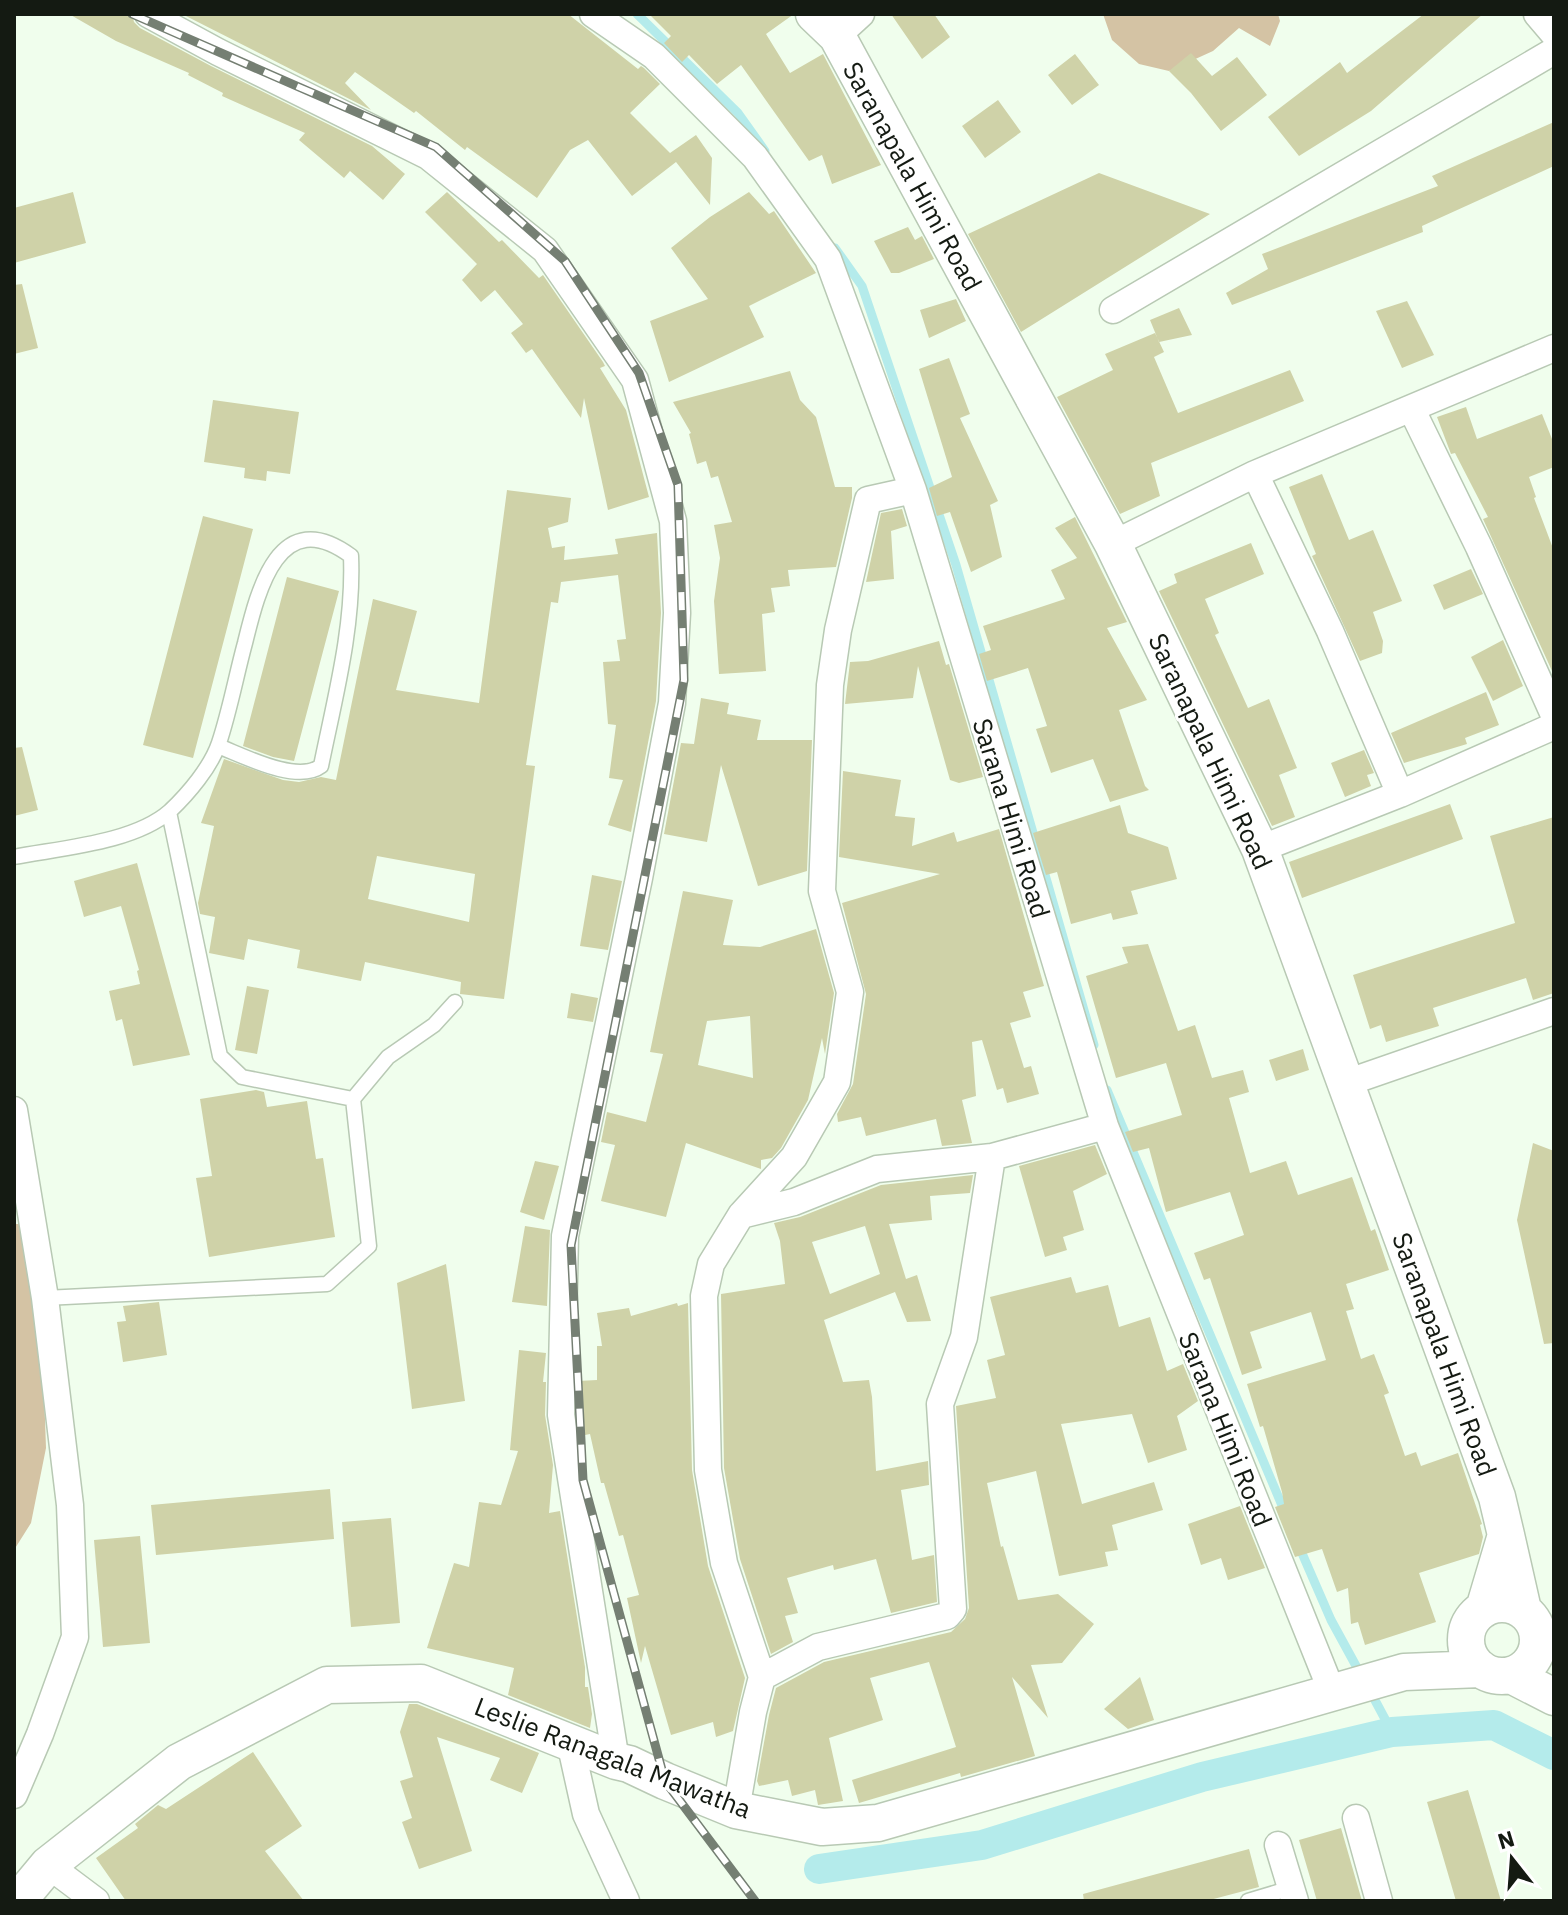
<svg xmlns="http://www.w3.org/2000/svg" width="1568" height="1915" font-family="'IBM Plex Sans',sans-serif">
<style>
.green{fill:#d4c3a4}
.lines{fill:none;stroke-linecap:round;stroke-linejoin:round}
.stream{stroke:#b4ebeb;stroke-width:9}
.canal{stroke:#b4ebeb;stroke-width:30}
.building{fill:#cfd2a8;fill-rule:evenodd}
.lane-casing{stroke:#b8c9b4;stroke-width:17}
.street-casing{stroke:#b8c9b4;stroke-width:29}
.secondary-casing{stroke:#b8c9b4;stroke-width:39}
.lane{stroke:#fff;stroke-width:14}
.street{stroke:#fff;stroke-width:26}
.secondary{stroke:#fff;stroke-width:36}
.rail-casing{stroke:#757f73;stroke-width:9}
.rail{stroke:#fff;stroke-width:6;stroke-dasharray:18;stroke-linecap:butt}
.labels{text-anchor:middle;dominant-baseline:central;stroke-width:6;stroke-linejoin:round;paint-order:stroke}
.street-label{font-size:26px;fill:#141a12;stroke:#fff}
</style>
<rect width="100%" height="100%" fill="#f0feed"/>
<path class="green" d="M1103,14h175l2,7 -10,25 -31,-18 -26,23 -44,20 -30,-7 -27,-24z
M14,1224h5l22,81 5,143 -15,75 -17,27z"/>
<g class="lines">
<path class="stream" d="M637,14l101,99 27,38
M835,248l27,38 94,279 138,480
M1107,1090l179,425
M1298,1544l33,76 30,55
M1370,1691l22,41"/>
<path class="canal" d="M819,1869l163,-24 220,-68 190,-45 102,-7 60,30"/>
</g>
<path class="building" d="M69,14h63l2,8 6,6 71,38 161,80 33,28 -22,26 -33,-29 -6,7 -45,-38 6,-7 -83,-37 1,-3 -35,-18 1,-2 -73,-32z
M182,14h386l70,55 3,-3 3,2 16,16 -30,29 40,40 26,-18 16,23 -2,47 -34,-43 -44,34 -44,-56 -18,10 -33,48 -70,-51 -2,3 -49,-39 -2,2 -59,-41 -10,11 26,27z
M649,14h145l-28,20 24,39 33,-19 58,111 -49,19 -10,-29 -13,6 -68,-96 -24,19 -28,-29 -7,7 -18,-19 7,-7z
M891,14h43l16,23 -28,22z
M1424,14h59l-112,97 -72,45 -31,-39 72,-55 7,11z
M1191,53l21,23 25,-19 30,38 -46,36 -30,-38 -22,-22z
M1075,54l24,31 -27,20 -24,-30z
M998,100l23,32 -36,26 -23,-32z
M1554,122v44l-132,60 1,6 -191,73 -6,-12 42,-24 -6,-15 176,-68 -6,-10z
M1099,173l111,41 -189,118 -53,-98z
M73,192l13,51 -72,20v-55z
M447,192l52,50 3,-2 37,38 4,-3 60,87 2,4 -5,2 26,42 23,87 -41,13 -24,-112 -3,20 -49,-69 -6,4 -15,-20 12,-9 -28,-34 -14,12 -19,-22 15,-16 -52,-52z
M749,192l20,22 5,-3 42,62 -67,33 15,31 -95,45 -19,-61 58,-22 -37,-51 39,-31z
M908,227l7,13 7,-4 12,23 -35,14h-8l-17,-32z
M22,284l16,64 -24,6v-69z
M956,299l10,22 -37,17 -9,-28z
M1407,301l27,54 -32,13 -26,-57z
M1179,308l13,27 -33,7 -9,-22z
M1155,333l9,19 -10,5 24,56 112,-43 14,31 -153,62 9,33 -40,18 -63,-117 56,-27 -8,-16z
M949,358l21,56 -10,4 38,83 -8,4 12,52 -31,15 -21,-60 -13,4 -8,-28 23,-11 -33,-108z
M790,371l10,29 16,17 19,70h17v11l-16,69 -48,3 2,16 -19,2 4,24 -13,2 4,57 -47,3 -5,-73 6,-43 -6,-33 18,-3 -14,-46 -7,2 -5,-17 -9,3 -8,-30 2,-1 -18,-31z
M213,400l86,12 -9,62 -23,-3 -1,10 -22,-3 1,-10 -41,-6z
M1466,407l11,32 65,-25 12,30v23l-25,10 7,20 -2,1 20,53 -2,120 -69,-152 5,-2 -33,-64 -4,1 -14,-37z
M1322,474l27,66 24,-10 29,71 -29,11 10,29 -1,12 -22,8 -48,-105 4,-2 -27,-67z
M507,490l64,8 -3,24 -20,6 4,20 13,-2 -1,14 54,-6 -3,-15 42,-6 4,80 -5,88 -25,131 -23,-7 15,-45 -14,-2 7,-53 -8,-1 -5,-62 17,-1 -3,-21 9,-1 -8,-64 -57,7 -3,21 -7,-1 -25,163 9,1 -31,233 -44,-5 1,-12 -96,-20 -4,19 -64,-13 3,-18 -52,-11 -4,21 -35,-7 6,-36 -15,-3 -2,-11 16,-77 -13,-3 23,-64 59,21 16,2 22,-5 15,3 37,-181 44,12 -21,79 83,13zM377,856l98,18 -6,48 -101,-23z
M902,509l5,17 -16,5 3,48 -28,3 15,-69z
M203,516l50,13 -60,229 -50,-13z
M1075,517l52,105 -20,6 40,72 -28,10 26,76 4,4 -39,12 -17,-43 -42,14 -15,-44 11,-3 -19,-58 -41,13 -8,-27 12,-4 -8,-24 82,-27 -14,-29 26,-12 -22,-30z
M1251,543l13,31 -59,25 14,34 -4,2 33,73 21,-9 28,69 -18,7 16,42 -23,9 -113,-235 18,-8 -3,-9z
M1471,569l12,25 -39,16 -11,-25z
M287,577l52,14 -45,170 -21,-4 -30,-11z
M1503,640l20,46 -30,15 -22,-44z
M939,641l7,24 3,-1 34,113 -24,6 -9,-3 -32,-114 -5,32 -68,6 5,-42 18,-1z
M1486,692l13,33 -34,13 2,6 -63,19 -13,-30z
M701,698l28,5 -2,11 34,6 -4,20h55l-5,131 -49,15 -37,-121 -14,77 -43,-8 17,-91 13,1z
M22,747l16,63 -24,6v-68z
M1364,750l10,23 -7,2 4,11 -26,11 -14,-34z
M843,771l58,9 -6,36 20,2 -3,28 42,-14 3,10 42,-13 45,157 -21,6 8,25 -21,6 14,45 7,-2 8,28 -32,9 -4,-15 -6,2 -15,-50 -10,2 4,54 -14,4 10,43 -30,3 -6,-27 -70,17 -5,-19 -23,5 -1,-8 16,-30 13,-90 -24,-91 98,-29 -101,-17z
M1450,804l13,35 -161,59 -13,-36z
M1120,805l8,28 40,14 9,32 -46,12 7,23 -25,6 -2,-7 -40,11 -14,-52 -11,3 -13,-42z
M1554,817v176l-21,7 -7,-22 -93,30 6,18 -53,16 -5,-17 -11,4 -17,-54 162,-52 -25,-87z
M137,863l53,192 -57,11 -11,-47 -6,2 -7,-30 31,-7 -3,-13 2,-1 -18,-64 -37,11 -10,-36z
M592,875l30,6 -14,69 -28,-4z
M683,891l50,9 -10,45 37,2 56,-18 18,64 -9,61 -3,-16 -14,62 -27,48 -9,10 -11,2v9l-75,-26 -20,74 -65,-16 14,-56 -14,-3 6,-30 39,10 17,-68 -13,-2zM750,1016l3,62 -55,-13 9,-44z
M1148,944l30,87 17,-6 17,53 31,-8 6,22 -20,6 21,75 36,-12 12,34 54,-18 19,54 4,-2 14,41 -43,14 8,25 -8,2 15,48 13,-5 15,39 -5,2 21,61 11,-4 5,14 37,-13 24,71 -2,1 3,12 -4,17 -60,19 17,49 -71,23 -7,-23 -7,2 -3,-36 -11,4 -15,-43 -27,8 -20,-50 9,-3 -2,-12 -19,-66 -3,1 -13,-43 79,-24 -15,-48 -61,20 12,36 -20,7 -32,-97 -6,2 -10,-27 50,-18 -14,-43 -64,20 -17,-64 -16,4 -8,-20 57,-17 -16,-52 -50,15 -30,-102 42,-13 -6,-16z
M247,986l22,4 -12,64 -22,-4z
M571,993l27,5 -5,24 -26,-4z
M1303,1049l6,21 -33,11 -7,-21z
M256,1090l8,2 3,15 40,-6 9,58 7,-1 12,79 -126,20 -13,-79 16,-2 -12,-77z
M1533,1143l21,8v192l-10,1 -27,-124z
M1095,1145l12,29 -34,17 11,39 -21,7 4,13 -22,7 -26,-91z
M535,1161l24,5 -15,54 -24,-8z
M973,1175l-3,18 -40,3 2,24 -43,4 17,55 11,-4 14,46 -24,1 -12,-30 -71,28 19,62 26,-2 3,17 4,74 52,-10 1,24 -28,5 11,70 22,-5 3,47 -46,11 -15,-54 -42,11 -1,-5 -46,13 11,35 -13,3 8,26 -22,12 -31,-95 -16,-91 -3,-174 64,-10 -5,-43 -6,-18 26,-6 81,-32zM865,1226l15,48 -50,20 -18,-52z
M525,1226l25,4 -3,76 -35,-4z
M446,1264l19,137 -53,8 -15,-126z
M1071,1277l5,16 32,-8 11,42 31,-10 17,54 16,-7 15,37 -21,15 10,34 -39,13 -16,-49 -71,10 21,80 72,-22 9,28 -51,15 6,25 -13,2 3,14 -49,10 -23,-105 -49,12 14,64 2,-1 15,54 40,-6 36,30 -32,39 -31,2 17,53 -36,-41 23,79 -74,21 -1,-4 -101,30 -7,-23 104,-33 -27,-85 -59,16 13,42 -54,18 14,63 -25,4 -3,-15 -23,6 -4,-16 -29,6 -2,-5 12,-66 7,-27 48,-26 127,-30 14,-13 4,-11 -13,-202 40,-8 -9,-38 18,-5 -15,-58z
M159,1302l8,53 -44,7 -6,-40 9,-1 -3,-15z
M677,1303l1,3 10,-3 4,167 16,96 37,112 -12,53 -17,6 -3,-15 -42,13 -26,-89 -4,17 -14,-65 12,-3 -16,-60 -4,1 -15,-53h-3l-11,-49 -5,1 -8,-39 1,-15 19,-1v-34h5l-5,-33 32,-5 2,8z
M519,1350l27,3 -3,29h3l-1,33 8,50 -4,48 11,-2 25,156v20h3l4,27 -2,14 -82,-33 6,-27 -87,-20 27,-85 15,4 10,-65 22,3 17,-54 -8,-1z
M330,1489l4,50 -178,16 -5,-50z
M1240,1506l25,62 -37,12 -7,-22 -20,7 -13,-41z
M391,1518l9,105 -49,4 -9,-105z
M140,1536l10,107 -47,4 -9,-107z
M1140,1677l14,43 -26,9 -24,-20z
M409,1704h8l122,49 -17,40 -32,-13 10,-22 -63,-21 35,114 -53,18 -17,-47 10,-4 -12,-37 13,-4 -13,-45z
M253,1752l49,74 -37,25 39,50h-178l-30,-43 42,-30 -3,-4 23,-19 8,4z
M1468,1790l33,111h-45l-29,-99z
M1341,1828l21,73h-45l-18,-61z
M1249,1849l10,38 -53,14h-122l-1,-7z"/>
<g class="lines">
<defs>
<path id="lane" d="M14,857c46,-9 120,-14 156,-46 18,-17 41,-44 49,-68 11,-33 17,-67 26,-100 13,-53 34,-140 106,-87 3,71 -16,141 -30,210 -24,18 -77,-10 -103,-20
M353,1099l35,-42 46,-32 21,-23
M45,1298l282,-14 42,-38 -16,-147 -111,-22 -22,-21 -51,-244
M1248,1901l43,-13"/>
<path id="street" d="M148,14l70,38 210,104 117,94 90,130 38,141 4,92 -5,90 -33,175 -74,358 -4,179 55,346
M593,14l61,42 101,101 73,102 85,231 192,636 227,566
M1537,14l17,20
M837,36l24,-22
M1113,310l441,-259
M1412,410l67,137 75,168
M1255,474l75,157 70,163
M1113,544l142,-70 299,-126
M1260,849l140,-55 154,-68
M1346,1083l208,-72
M14,1110l31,188 25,207 5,132 -35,97 -26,61
M741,1215l53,-13 83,-33 115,-12
M762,1677l56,-30 129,-31 6,-7 -13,-205 24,-67 28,-180 113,-31
M570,1742l16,72 40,87
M736,1810l17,-98 9,-35 -38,-114 -16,-93 -4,-174 7,-32 30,-49 53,-58 43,-75 13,-90 -28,-101 8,-206 8,-55 30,-130 45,-10
M1356,1818l23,83
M1278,1845l17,56
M48,1865l48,36"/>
<path id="secondary" d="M814,14l23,22 276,508 147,305 237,648 9,38
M1466 1640a36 36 0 1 1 72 0a36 36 0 1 1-72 0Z
M1484,1609l22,-74 17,75
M1511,1675l43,22
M18,1901l30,-36 131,-103 148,-77 94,-2 195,78 13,3 36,17 71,29 86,17 56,-4 526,-151 77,-3"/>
</defs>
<use href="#lane" class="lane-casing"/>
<use href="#street" class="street-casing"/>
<use href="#secondary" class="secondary-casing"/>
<use href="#lane" class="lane"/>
<use href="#street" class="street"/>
<use href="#secondary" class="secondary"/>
<defs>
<path id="rail" d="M132,14l304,133 129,114 74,112 39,112 6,195 -113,565 12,235 82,301 90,120"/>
</defs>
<use href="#rail" class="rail-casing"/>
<use href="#rail" class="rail"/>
</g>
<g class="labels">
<g class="street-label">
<text transform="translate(913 176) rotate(61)">Saranapala Himi Road</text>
<text transform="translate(1211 751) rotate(65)">Saranapala Himi Road</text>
<text transform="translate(1012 818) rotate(73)">Sarana Himi Road</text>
<text transform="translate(1445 1354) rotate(70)">Saranapala Himi Road</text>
<text transform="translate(1226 1429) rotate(68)">Sarana Himi Road</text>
<text transform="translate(613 1757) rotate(21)">Leslie Ranagala Mawatha</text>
</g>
</g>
<rect width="1568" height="1915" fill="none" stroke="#141a12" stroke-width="32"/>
<g transform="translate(1512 1859) rotate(343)" stroke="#ffffff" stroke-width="6" paint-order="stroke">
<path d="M0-6L14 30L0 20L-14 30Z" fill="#141a12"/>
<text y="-12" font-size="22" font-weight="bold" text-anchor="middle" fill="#141a12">N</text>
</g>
</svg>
